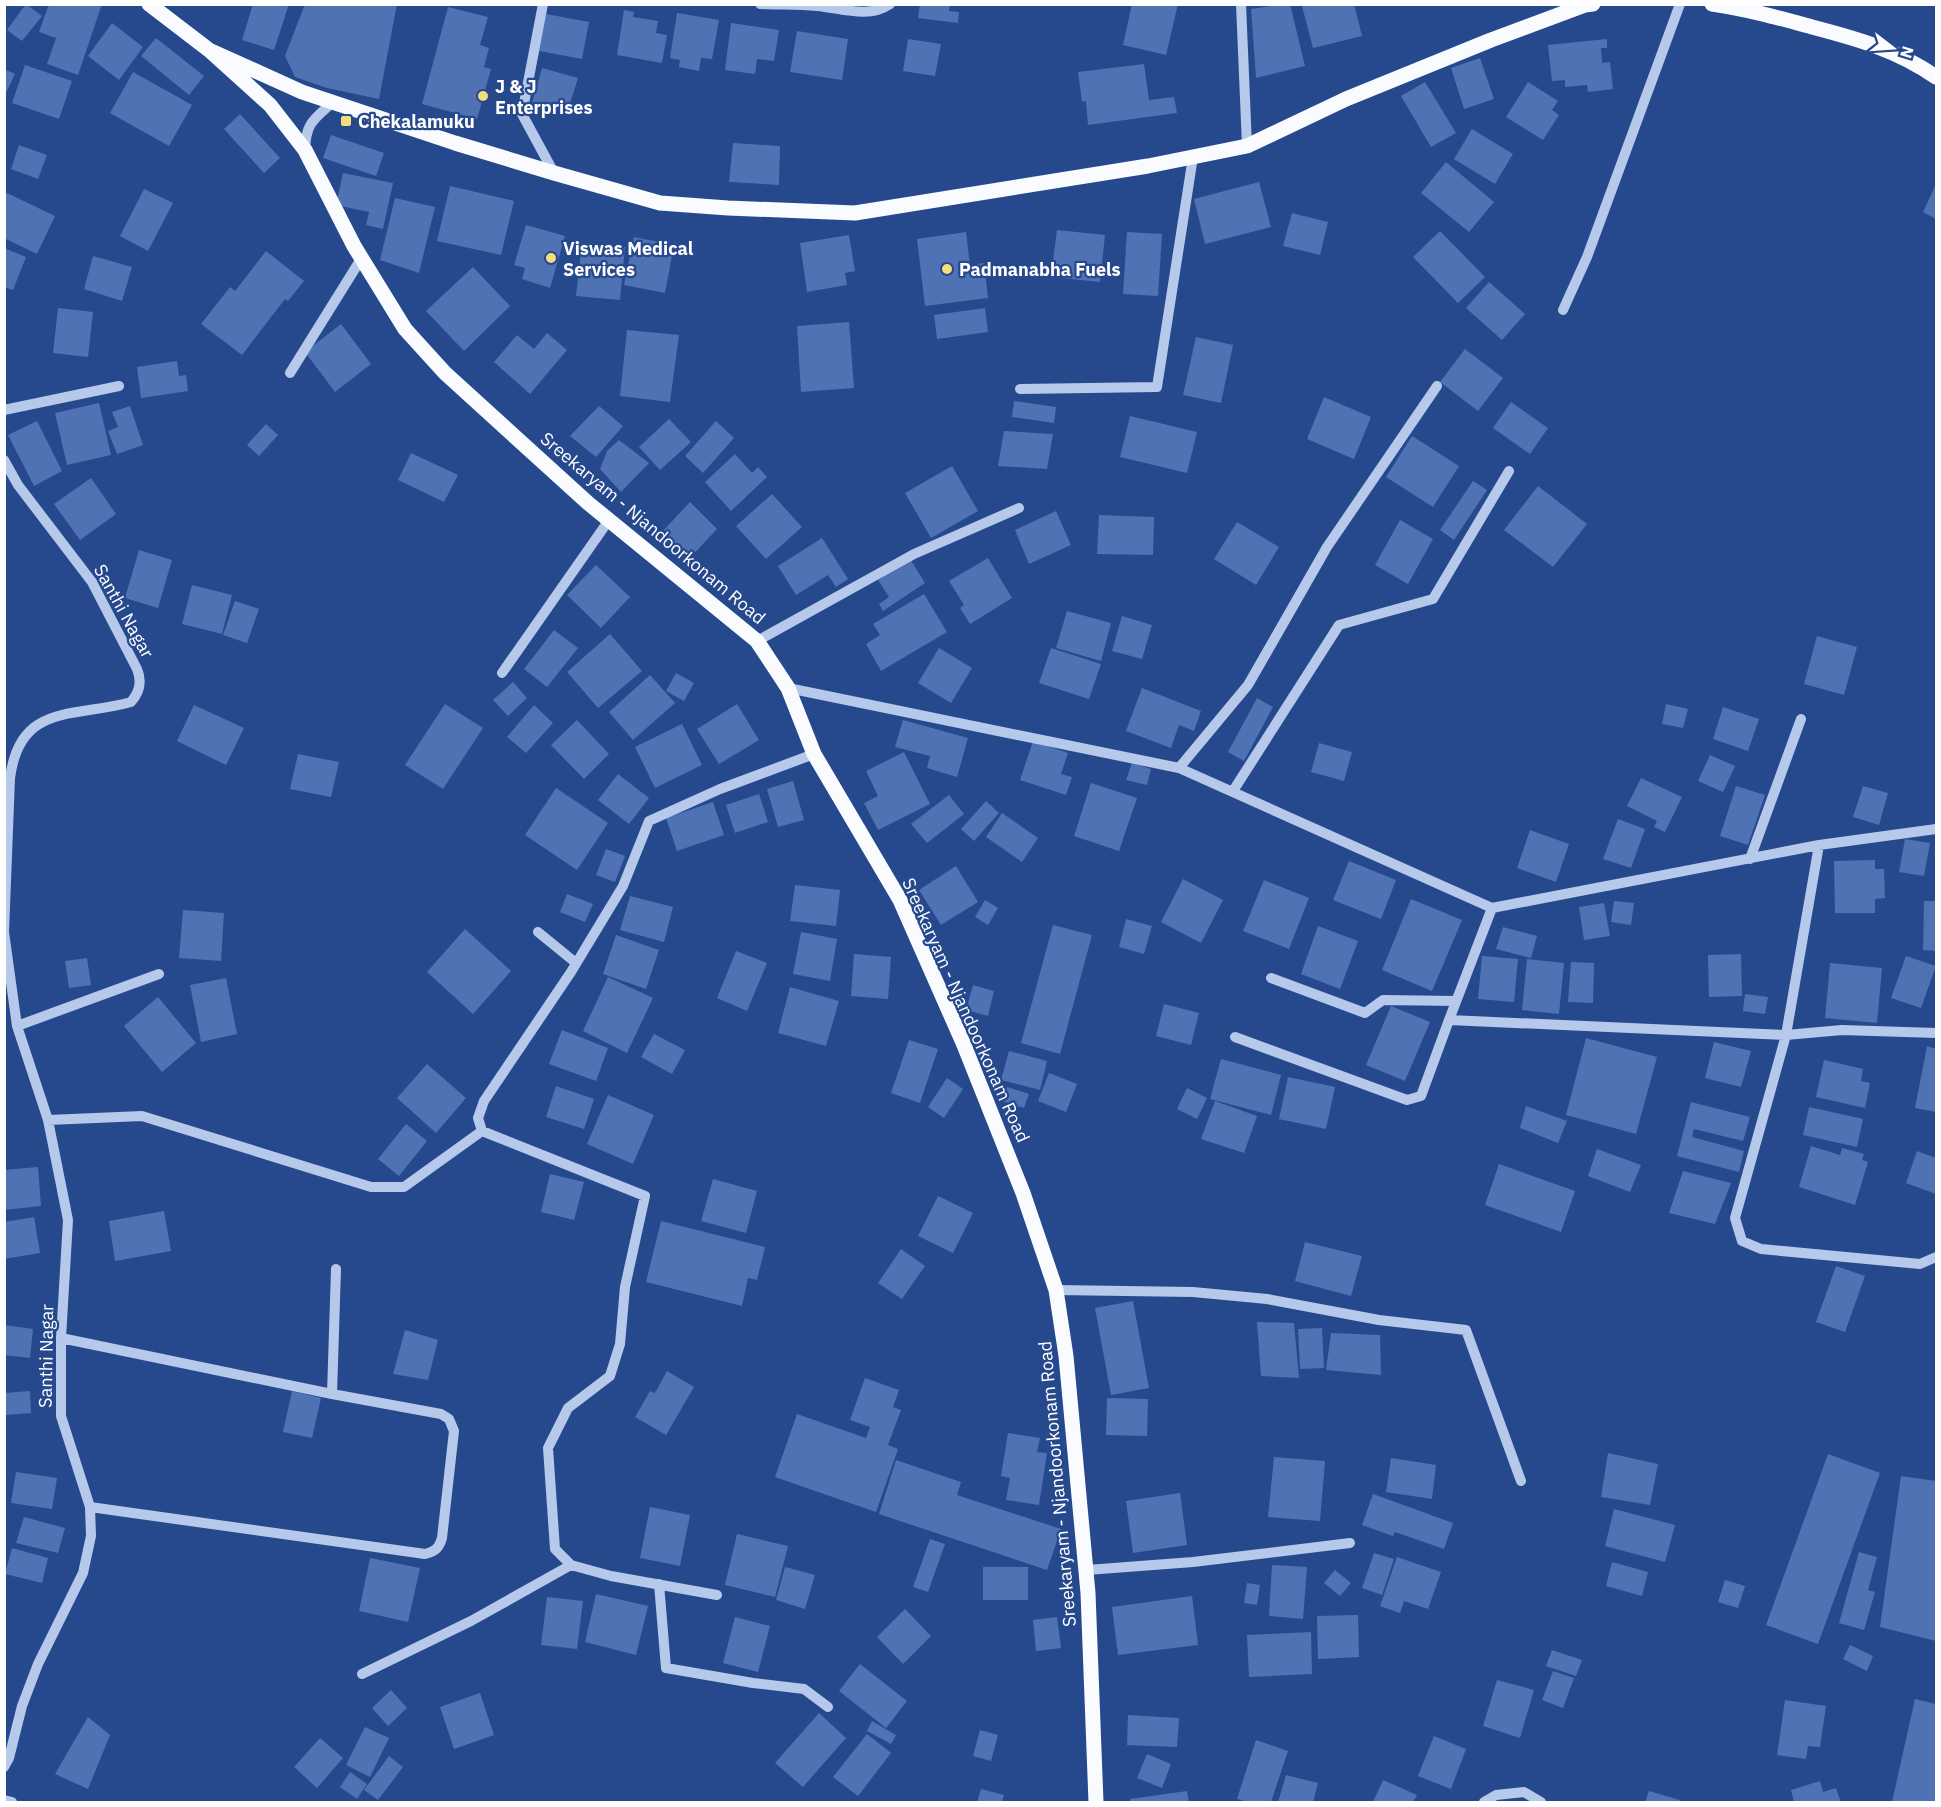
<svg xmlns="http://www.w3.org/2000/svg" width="1941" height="1807" font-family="'IBM Plex Sans',sans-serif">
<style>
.building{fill:#4f72b4}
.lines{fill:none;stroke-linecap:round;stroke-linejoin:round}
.minor{stroke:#b6c9eb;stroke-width:10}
.major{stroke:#fafbff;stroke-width:15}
.poi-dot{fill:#f4dd7b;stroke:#26498e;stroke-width:2}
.labels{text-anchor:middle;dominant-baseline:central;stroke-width:4.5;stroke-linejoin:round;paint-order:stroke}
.poi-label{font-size:18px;font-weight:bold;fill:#fff;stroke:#26498e;text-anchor:start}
.street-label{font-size:18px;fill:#fff;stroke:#26498e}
</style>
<rect width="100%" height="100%" fill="#26498e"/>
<path class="building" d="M26,4l16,12 -20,25 -15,-11z
M49,4h53l-24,71 -31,-11 9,-26 -17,-6z
M253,4h36l-15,46 -32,-10z
M305,4h92l-18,95 -52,-11 -32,-11 -10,-21z
M920,4h30l-1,7 10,1 -1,11 -40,-5z
M1132,4h46l-12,51 -43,-10z
M1283,4h7l15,62 -49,12 -5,-69z
M1309,4h45l8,32 -49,12 -11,-42z
M448,7l40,10 -8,28 9,3 -5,19 7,2 -14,50 -55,-15z
M624,10l10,2 -1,5 25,4 -2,12 11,2 -5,28 -45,-8z
M677,13l42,7 -7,39 -11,-1 -2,13 -20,-4 1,-7 -10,-2z
M546,14l43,8 -7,37 -43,-8z
M112,23l31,24 -24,33 -31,-24z
M731,23l48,7 -5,31 -17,-2 -2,15 -30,-4z
M797,31l51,8 -6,41 -52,-8z
M156,38l48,38 -15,19 -48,-39z
M908,39l33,5 -6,32 -32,-5z
M1607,39v9h-6l1,15 8,-1 3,27 -25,3 -1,-7 -22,2v-7l-13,1 -4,-36z
M1480,58l14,41 -30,10 -13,-41z
M1144,64l5,36 25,-3 3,16 -89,12 -2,-24 -4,1 -4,-30z
M25,65l47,16 -13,38 -47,-16z
M542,68l36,10 -11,35 -35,-10z
M4,69l11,5 -11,23z
M133,72l59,33 -23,41 -59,-33z
M1425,82l31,51 -25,14 -30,-51z
M1528,82l30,19 -6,9 7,5 -16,25 -37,-23z
M240,114l40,44 -16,15 -40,-44z
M1472,129l41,25 -18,30 -41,-25z
M331,135l53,18 -8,23 -53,-18z
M733,143l47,3 -1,39 -50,-3z
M19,145l28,10 -9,24 -27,-10z
M1446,162l48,40 -25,30 -48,-39z
M343,173l50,10 -10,46 -17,-4 3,-13 -33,-7z
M1259,182l12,45 -66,17 -11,-45z
M1936,184v35l-13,-7z
M450,186l64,15 -13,54 -64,-14z
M144,189l29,14 -25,48 -28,-15z
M7,193l48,23 -18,38 -33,-16v-40z
M395,198l40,9 -16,66 -39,-13z
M1292,213l36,9 -8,33 -37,-9z
M526,225l39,11 -15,52 -28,-9 3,-11 -11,-3z
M1057,230l48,5 -5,47 -49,-5z
M1440,231l45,46 -27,26 -45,-46z
M966,232l4,33 14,-2 4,35 -63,8 -8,-67z
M1127,232l35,2 -4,62 -35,-2z
M849,235l6,36 -10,2 2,12 -40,7 -7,-49z
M634,237l40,8 -9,48 -41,-8z
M582,243l43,4 -5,53 -44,-4z
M4,248l22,9 -13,33 -9,-3z
M266,251l38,30 -16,20 -3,-2 -43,56 -41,-31 29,-37 5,4z
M93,256l39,11 -10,34 -38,-12z
M473,267l37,39 -46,45 -38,-40z
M1489,282l36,32 -23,26 -36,-32z
M58,308l35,4 -5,45 -35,-4z
M985,308l3,24 -51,7 -3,-24z
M849,322l5,66 -53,4 -4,-66z
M341,324l30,40 -36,28 -30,-40z
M627,330l52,5 -9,67 -50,-6z
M547,333l20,17 -37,44 -36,-32 23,-27 17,14z
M1196,337l37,8 -12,58 -38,-8z
M1465,349l38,29 -25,33 -38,-29z
M177,361l2,15 7,-1 2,16 -47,7 -4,-31z
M1324,397l47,20 -17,42 -47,-20z
M1014,401l42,6 -2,16 -42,-6z
M1511,402l37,26 -18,26 -37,-26z
M99,403l12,52 -44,10 -12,-52z
M130,406l13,39 -26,9 -9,-23 10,-4 -6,-15z
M599,406l24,20 -27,31 -26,-21z
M1130,416l67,16 -10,41 -67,-16z
M669,419l22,23 -31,28 -21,-23z
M37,421l25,50 -28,15 -26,-51z
M716,421l18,17 -31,35 -18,-17z
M266,424l12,11 -19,21 -12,-11z
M1004,431l49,3 -6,35 -49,-3z
M1412,436l47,30 -26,41 -47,-30z
M619,440l30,23 -28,29 -21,-23 7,-18z
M411,453l47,22 -14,27 -46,-22z
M735,454l17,19 6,-6 9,10 -36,34 -26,-29z
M952,466l26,45 -47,27 -26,-45z
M91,478l25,36 -36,26 -26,-36z
M1473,481l14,9 -33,50 -14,-10z
M1538,486l49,38 -34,43 -49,-37z
M772,494l30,33 -36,32 -30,-33z
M690,502l27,27 -29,31 -27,-27z
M1056,511l15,34 -42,19 -14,-34z
M1099,515l55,2 -1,38 -56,-1z
M1400,520l33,19 -25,45 -33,-19z
M1237,522l42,25 -23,38 -42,-26z
M822,538l26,41 -12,8 -8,-12 -32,20 -18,-29z
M139,550l33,10 -14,48 -33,-10z
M988,558l24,40 -42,26 -10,-16 4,-3 -15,-24z
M910,559l15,24 -42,28 -4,-7 10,-7 -11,-17z
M596,565l34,32 -29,31 -34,-33z
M192,585l40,10 -10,39 -40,-10z
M924,594l23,38 -66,39 -15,-27 14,-9 -7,-11z
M235,601l24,8 -12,34 -24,-8z
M1067,611l44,12 -10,38 -45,-13z
M1122,616l30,9 -10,34 -30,-8z
M554,630l24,18 -31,39 -23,-18z
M610,634l32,37 -44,37 -31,-36z
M1817,636l40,11 -13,48 -40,-11z
M939,648l33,20 -21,35 -33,-20z
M1051,648l50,16 -12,35 -50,-16z
M676,673l18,10 -10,18 -18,-10z
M650,675l25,28 -42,37 -24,-28z
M513,682l14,16 -19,18 -15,-16z
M1142,688l59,23 -7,20 -15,-6 -8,23 -45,-17z
M1257,698l16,9 -29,54 -16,-9z
M445,704l38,24 -40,61 -38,-24z
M737,704l22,36 -40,24 -22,-35z
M1666,704l22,5 -5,19 -21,-4z
M194,705l50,23 -18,37 -49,-24z
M534,705l19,18 -27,30 -19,-16z
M1723,707l36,12 -11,32 -35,-12z
M577,720l32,34 -25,25 -33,-34z
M903,720l65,18 -11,39 -30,-9 3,-12 -35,-9z
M682,724l20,41 -47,23 -20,-41z
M1033,741l35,12 -7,21 11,3 -6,18 -46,-15z
M1319,743l33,9 -8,29 -33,-9z
M904,752l26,52 -52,26 -14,-27 14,-7 -12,-25z
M298,754l41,8 -8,35 -41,-8z
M1710,755l25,11 -12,26 -25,-11z
M1132,763l19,6 -4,16 -21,-5z
M618,774l31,24 -20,26 -31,-24z
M1641,778l41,19 -17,35 -11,-5 3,-6 -30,-15z
M793,781l11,39 -26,7 -11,-38z
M1091,783l46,15 -18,53 -45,-15z
M1736,786l29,9 -17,50 -28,-9z
M1863,786l25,7 -9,32 -26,-8z
M556,788l52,35 -31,47 -52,-35z
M759,794l9,28 -33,11 -9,-28z
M949,795l15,19 -37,29 -16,-19z
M986,801l13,12 -25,28 -13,-12z
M713,802l11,33 -47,16 -11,-33z
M1002,813l36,25 -16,24 -36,-25z
M1618,819l27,10 -14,39 -28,-9z
M1530,830l39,14 -13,38 -39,-14z
M1905,839l25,4 -6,33 -25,-4z
M606,849l19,7 -10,26 -19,-7z
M1875,860v9h9l1,29 -10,1v14h-40l-1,-52z
M1349,861l47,19 -15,39 -48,-19z
M956,866l22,36 -37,23 -22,-35z
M1183,879l40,21 -22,43 -40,-21z
M1264,880l45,18 -20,51 -46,-18z
M795,885l45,5 -4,36 -46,-5z
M567,894l26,10 -8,18 -25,-10z
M630,896l43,11 -9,35 -44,-12z
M1411,899l51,21 -30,71 -50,-21z
M985,900l13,8 -10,17 -13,-8z
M1614,901l20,2 -3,22 -20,-3z
M1924,901h12v50l-13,-1z
M1604,903l6,33 -26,4 -5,-33z
M183,910l41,3 -3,48 -42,-3z
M1126,919l26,7 -8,28 -25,-7z
M1053,925l39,10 -32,119 -39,-11z
M1318,926l40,15 -18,48 -39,-15z
M1503,927l34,9 -6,22 -35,-9z
M465,929l46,42 -38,43 -46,-42z
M801,932l36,7 -7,42 -37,-7z
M616,935l43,15 -13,39 -43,-15z
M736,951l31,12 -20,48 -30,-13z
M854,954l37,3 -3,42 -37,-3z
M1741,954l1,42 -33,1 -1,-42z
M1482,956l36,3 -4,43 -36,-3z
M1906,956l30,10 -15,42 -30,-10z
M87,958l4,27 -22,3 -4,-27z
M1527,959l37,4 -5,51 -37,-4z
M1571,962l23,1 -1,40 -25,-1z
M1830,963l52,5 -5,55 -52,-5z
M608,977l45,21 -26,55 -44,-22z
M226,978l11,56 -36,8 -11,-57z
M973,985l21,6 -6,25 -22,-6z
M790,987l49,14 -13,45 -48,-13z
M1745,994l23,3 -3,17 -22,-3z
M158,997l38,46 -34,29 -38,-46z
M1164,1004l35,9 -8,32 -35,-9z
M1391,1006l39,16 -25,59 -39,-16z
M562,1030l46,18 -12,33 -47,-17z
M654,1034l31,16 -13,24 -31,-17z
M1586,1038l71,19 -21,77 -70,-19z
M909,1040l29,9 -18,54 -29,-10z
M1714,1042l37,9 -10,36 -36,-9z
M1927,1046l9,3v63l-21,-4z
M1009,1051l38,10 -7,29 -39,-10z
M1221,1059l60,16 -10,40 -61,-16z
M1824,1060l39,9 -2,12 9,2 -5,25 -49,-11z
M427,1064l39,34 -30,35 -39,-35z
M1049,1073l28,11 -11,28 -28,-11z
M1288,1077l47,10 -9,42 -47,-10z
M947,1078l16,11 -19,29 -16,-11z
M556,1086l38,13 -10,30 -38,-12z
M1007,1087l22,7 -5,14 -22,-7z
M1187,1088l20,10 -10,21 -20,-10z
M608,1095l46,20 -21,49 -46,-20z
M1215,1101l42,15 -13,37 -43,-14z
M1691,1102l59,15 -7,24 -49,-12 -2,8 52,14 -5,21 -62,-16z
M1526,1106l41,15 -9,22 -38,-15z
M1809,1107l54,12 -6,28 -54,-12z
M406,1124l21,17 -28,35 -21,-17z
M1811,1146l29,9 2,-7 22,6 -2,6 6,2 -13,43 -56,-18z
M1597,1149l44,16 -11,27 -42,-16z
M1917,1151l19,7v36l-30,-11z
M1499,1164l76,27 -14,41 -76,-27z
M38,1167l3,39 -37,4v-40z
M1683,1171l48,12 -16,41 -46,-11z
M550,1174l34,8 -10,38 -33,-8z
M713,1179l44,12 -11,42 -45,-12z
M938,1196l35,17 -20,40 -35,-17z
M164,1211l7,40 -56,10 -6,-40z
M34,1217l6,36 -36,6v-37z
M661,1221l104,26 -8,33 -9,-2 -6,28 -96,-24z
M1305,1242l57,14 -11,40 -56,-15z
M901,1249l24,17 -23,33 -24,-16z
M1836,1266l29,10 -20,56 -29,-10z
M1133,1301l16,87 -38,7 -16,-87z
M1257,1322l37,1 5,55 -38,-2z
M4,1325l29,4 -3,29 -26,-3z
M1322,1328l2,40 -24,1 -2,-40z
M405,1330l33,10 -10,40 -35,-6z
M1331,1333l49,2 1,40 -55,-5z
M667,1371l27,16 -28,48 -31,-18 15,-26 5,2z
M865,1378l34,12 -6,17 8,3 -13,35 10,4 -22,63 -101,-35 22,-63 69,24 4,-11 -20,-7z
M30,1391l1,22 -25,2 -2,-22z
M292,1391l29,7 -9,40 -29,-6z
M1107,1398l41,1 -1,37 -41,-1z
M1008,1433l32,5 -3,14 10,1 -8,52 -33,-5 4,-22 -9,-2z
M1608,1453l50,11 -8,41 -49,-8z
M1828,1454l52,19 -62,171 -52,-19z
M1274,1457l51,4 -5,60 -52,-4z
M1391,1458l45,7 -4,34 -46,-7z
M896,1460l65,22 -4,13 104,34 -14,41 -168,-56z
M16,1472l41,6 -5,31 -41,-6z
M1901,1476l35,5v160l-56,-14z
M1180,1493l7,52 -54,8 -7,-52z
M1373,1494l80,29 -9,26 -49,-17 -2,4 -31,-11z
M650,1507l40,8 -10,51 -40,-8z
M1614,1509l61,16 -10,37 -60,-16z
M24,1517l41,11 -7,25 -42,-10z
M737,1534l51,12 -13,51 -50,-12z
M930,1539l15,5 -17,48 -15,-5z
M12,1548l36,10 -6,25 -37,-9z
M1859,1552l18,5 -9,33 7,2 -11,38 -25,-7z
M1374,1553l20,6 -12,36 -20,-7z
M1397,1557l44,15 -13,37 -24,-8 -4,12 -20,-7z
M370,1558l50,10 -12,54 -49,-11z
M1612,1562l36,10 -6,24 -36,-10z
M1272,1565l35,2 -4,52 -34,-3z
M785,1567l30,8 -10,34 -29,-9z
M983,1567h45v33h-45z
M1335,1570l16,13 -11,13 -16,-13z
M1725,1580l20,6 -7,22 -20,-6z
M1247,1583l13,2 -3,20 -13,-2z
M596,1594l52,12 -12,49 -51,-13z
M1192,1596l6,49 -80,10 -6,-48z
M547,1597l36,4 -6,48 -36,-4z
M905,1609l26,27 -28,28 -26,-27z
M1358,1615l1,42 -41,2 -1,-43z
M735,1617l35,9 -12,46 -35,-9z
M1057,1617l4,31 -25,3 -3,-31z
M1311,1632l1,42 -63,3 -2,-42z
M1850,1645l23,11 -6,15 -24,-12z
M1552,1650l30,10 -6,16 -30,-10z
M860,1664l47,37 -21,27 -47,-37z
M1553,1671l21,7 -11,30 -21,-8z
M1497,1680l37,10 -14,48 -37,-12z
M391,1690l16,18 -19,18 -16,-18z
M480,1693l14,42 -40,14 -14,-42z
M1915,1699l21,5v98h-44z
M1785,1700l41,6 -6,41 -12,-1 -2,13 -29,-4z
M819,1713l27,25 -43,49 -28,-24z
M1128,1715l51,3 -2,29 -50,-2z
M88,1717l22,18 -22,54 -33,-15z
M872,1721l24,14 -5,9 -24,-13z
M365,1727l24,11 -19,39 -24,-12z
M980,1730l18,5 -7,26 -18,-5z
M867,1734l24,19 -33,43 -25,-19z
M1434,1736l32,13 -15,40 -33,-13z
M320,1738l23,20 -26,30 -23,-21z
M1256,1740l32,11 -17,51h-23l-11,-3z
M1147,1754l24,10 -9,24 -25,-10z
M389,1756l14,11 -25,33 -14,-10z
M350,1772l17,12 -10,15 -17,-12z
M1286,1775l32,8 -5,19h-35z
M1383,1780l34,15 -4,7h-40z
M1820,1781l3,11 13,-4 5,14h-47l-3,-12z
M981,1789l23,6 -2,7h-25z
M1187,1791l2,11h-59v-3z
M1649,1791l31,9 -1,2h-34z"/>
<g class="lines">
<path class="minor" d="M543,4l-21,110 32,59
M760,4c19,1 38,0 57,2 24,2 51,13 73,-2
M1241,4l6,142
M305,150c1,-27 8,-30 27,-47
M1563,310l24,-53 93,-253
M290,373l71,-114
M1020,389l137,-2 36,-230
M4,410l115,-24
M4,460l14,25 74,97 45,87c5,12 3,23 -6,33 -56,16 -111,0 -121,76l-6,154
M757,641l157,-87 105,-46
M502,673l107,-153
M788,688l391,80 313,140 -43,112 337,15 -51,183 7,23 19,8 159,15 16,-7
M1179,768l69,-83 79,-138 110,-161
M1233,791l106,-166 94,-26 76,-128
M1819,845l-33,190 56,-5 94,3
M1750,859l51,-140
M1492,908l327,-63 117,-16
M4,932l13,94 31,94 20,100 -7,118v78l29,91 1,29 -8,37 -45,91 -16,42 -13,52 -5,9
M538,932l38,31
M1271,978l94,35 18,-13 73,1
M17,1026l142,-52
M1235,1037l172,63 14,-4 28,-76
M48,1120l94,-4 229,71h33l78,-56
M1056,1290l137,2 74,7 112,21 87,10 55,151
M61,1338l271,56 109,20 8,5 5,12 -12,107c-3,10 -6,13 -17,16l-335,-47
M332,1394l4,-125
M1087,1570l106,-8 157,-19
M659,1584l7,84 87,15 51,6 24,18
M717,1595l-106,-19 -40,-11 -16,-16 -7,-101 20,-40 42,-32 10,-32 5,-57 20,-91 -163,-65 -4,-13 6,-17 87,-129 52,-86 26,-65 71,-32 94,-35
M362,1674l109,-53 100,-56
M4,1800l8,2
M1484,1802l12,-7 28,-3 17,10"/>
<path class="major" d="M149,4l60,46 93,42 153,51 99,30 106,30 68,5 127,5 293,-47 99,-20 99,-47 145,-59 94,-35 8,-1
M1712,4c35,5 67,14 100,23 46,12 85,23 124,50
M209,50l61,55 35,45 49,96 51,83 40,44 143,130 169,138 31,47 26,66 86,146 64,145 59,148 33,97 10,66 22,237 8,209"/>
</g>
<g class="poi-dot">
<circle cx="483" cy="96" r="6"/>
<rect x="340" y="115" width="12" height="12" rx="3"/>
<circle cx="551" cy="258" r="6"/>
<circle cx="947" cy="269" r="6"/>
</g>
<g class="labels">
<g class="poi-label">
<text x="495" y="86">J &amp; J<tspan x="495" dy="21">Enterprises</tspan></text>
<text x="358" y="121">Chekalamuku</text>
<text x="563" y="248">Viswas Medical<tspan x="563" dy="21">Services</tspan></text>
<text x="959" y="269">Padmanabha Fuels</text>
</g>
<g class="street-label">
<text transform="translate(653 528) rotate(40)">Sreekaryam - Njandoorkonam Road</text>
<text transform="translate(124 611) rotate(61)">Santhi Nagar</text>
<text transform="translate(966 1010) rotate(66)">Sreekaryam - Njandoorkonam Road</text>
<text transform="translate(46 1356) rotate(-89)">Santhi Nagar</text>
<text transform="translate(1057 1484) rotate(-95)">Sreekaryam - Njandoorkonam Road</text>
</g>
</g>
<rect width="1941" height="1807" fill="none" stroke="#ffffff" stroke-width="12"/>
<g transform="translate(1893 48) rotate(107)" stroke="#26498e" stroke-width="4.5" paint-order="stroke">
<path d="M0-4.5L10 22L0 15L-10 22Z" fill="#ffffff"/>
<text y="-9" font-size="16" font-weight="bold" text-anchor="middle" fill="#ffffff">N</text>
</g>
</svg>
